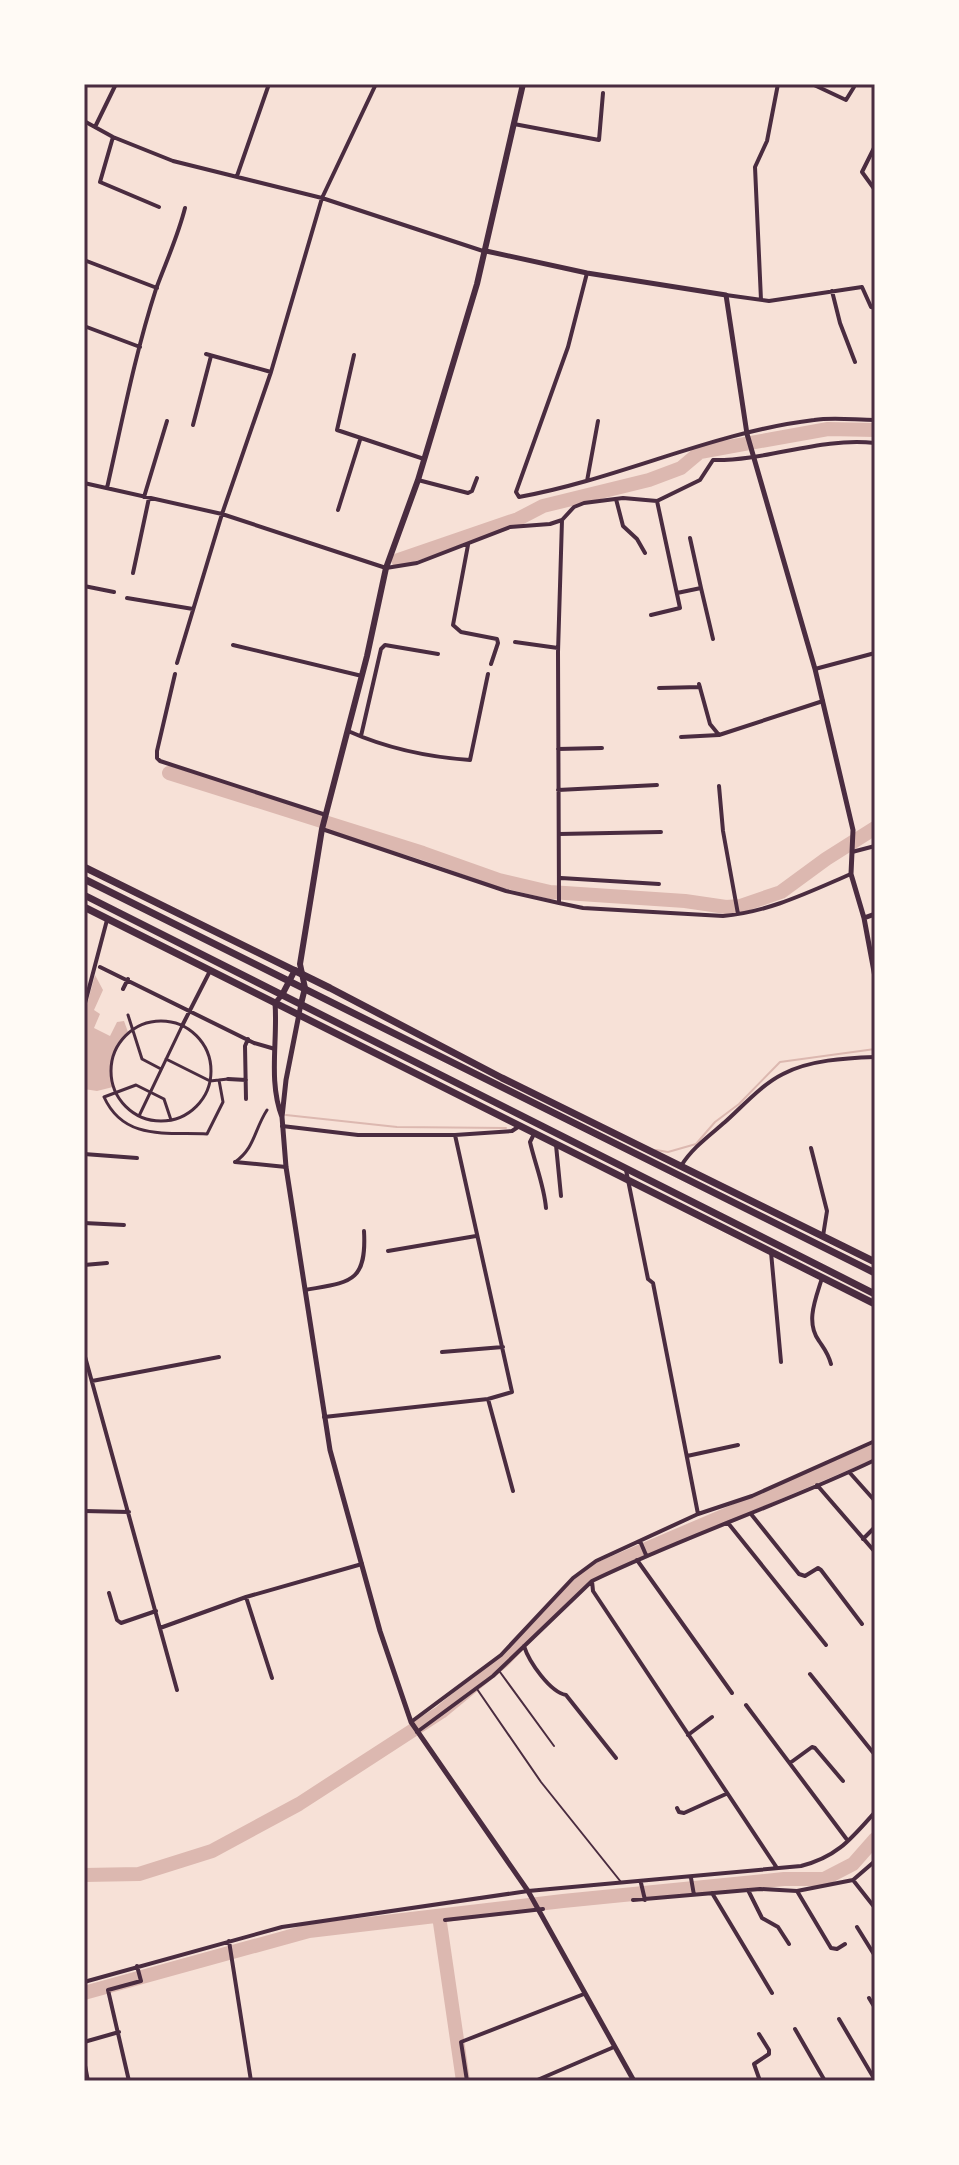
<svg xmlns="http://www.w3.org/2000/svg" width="959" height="2165" font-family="Raleway,sans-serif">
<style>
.water{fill:#dcb8b0}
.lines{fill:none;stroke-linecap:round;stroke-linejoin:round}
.stream{stroke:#dcb8b0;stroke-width:2}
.river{stroke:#dcb8b0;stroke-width:14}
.service{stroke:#4a2c40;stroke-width:2}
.pedestrian{stroke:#4a2c40;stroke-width:3}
.minor{stroke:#4a2c40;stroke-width:4}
.tertiary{stroke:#4a2c40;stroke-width:5}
.secondary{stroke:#4a2c40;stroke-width:6}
.trunk{stroke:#4a2c40;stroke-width:7}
.neatline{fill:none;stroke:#4a2c40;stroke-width:3}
</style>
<rect width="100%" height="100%" fill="#f7e1d7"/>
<path class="water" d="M95,975l8,15 -9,20 6,4 -6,14 16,8 7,-14 7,-1 4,11c-15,16 -20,33 -15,55l-16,4 -13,-2v-74z"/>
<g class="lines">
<path class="stream" d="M286,1115l111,12 109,1
M656,1150l12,2 28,-8 19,-22 24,-18 41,-42 95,-13"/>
<path class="river" d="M398,560l120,-41 25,-13 106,-26 32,-12 19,-16 128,-23 47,1
M169,773l254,80 76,27 51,12 135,9 41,6 14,-1 41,-14 45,-33 49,-31
M84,1875l55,-1 73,-23 87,-47 142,-92 63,-52 67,-71 26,-19 278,-119
M439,1916l24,165
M84,1993l225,-62 254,-30 221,-22h40l29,-15 22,-25"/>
<path class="service" d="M500,1672l54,74
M477,1689l64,93 80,100"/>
<path class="pedestrian" d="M128,1015l14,44 19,10
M111 1071a50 50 0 1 1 100 0a50 50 0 1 1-100 0Z
M166,1059l44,22 18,-2
M139,1116l43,-90
M171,1120l-7,-21 -28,-14 -32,12c20,44 63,35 103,37l16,-32 -4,-22
M235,1162c20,-14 19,-32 32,-52"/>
<path class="minor" d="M812,84l34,16 8,-13
M84,121l29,16 60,24 149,37 161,53
M514,124l85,16 4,-47
M95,127l21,-43
M113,137l-13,45 59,25
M875,146l-13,26 13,18
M237,176l32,-92
M84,260l73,28
M587,273l-19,74 -52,145 3,5c100,-18 194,-65 295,-77 20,-3 41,0 61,0
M832,291l8,32 15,39
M726,295l43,6 93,-14 9,20 4,1
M761,300l-6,-133 12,-26 11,-57
M84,326l56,21
M206,354l65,18
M354,355l-17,75 87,29
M193,425l18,-69
M418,480l50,13 4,-2 5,-13
M587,481l11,-60
M84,483l138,31 164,54 31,-5 93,-36 40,-3 12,-4 12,-13 10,-4 39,-5 34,3 43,-21 13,-20c55,1 106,-23 162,-17
M107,488c15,-66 28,-134 49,-199 10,-27 22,-53 29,-81
M144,497l23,-76
M616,499l7,27 14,13 8,14
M338,510l22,-70
M690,538l11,50
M468,545l-15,80 8,7 36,7 1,4 -7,21
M133,573l16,-75
M84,586l30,6
M677,593l24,-5 12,51
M127,598l66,11
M651,615l29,-7 -23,-107
M515,642l43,6
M233,645l129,31
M177,663l45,-149 49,-142 51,-174 54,-114
M815,669l60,-16
M175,674l-18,77v7l3,3 166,54
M699,684l11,40 9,11
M659,688l41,-1
M348,731c38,17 79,26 122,29l18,-86
M361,736l20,-87 4,-4 53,9
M681,737l38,-2 104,-34
M558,749l44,-1
M719,786l4,45 15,83
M558,790l99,-5
M322,829l184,62 53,12 24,5 140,8c46,-4 86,-24 128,-42
M559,834l102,-2
M852,852l23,-6
M561,878l98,6
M559,903l-1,-251 4,-132
M100,967l154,76 21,6
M123,989l5,-10
M84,1007l23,-87
M182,1026l28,-55
M228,1079l18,1
M246,1099l-1,-53 3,-7
M282,1126l76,9h97l57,-4 6,-4
M534,1134l-4,8c5,22 14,43 16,66
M556,1145l5,51
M811,1148l16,63 -4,25
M84,1154l53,4
M235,1162l51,5
M681,1166c11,-18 28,-30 44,-44 18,-16 36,-37 58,-48 26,-14 63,-16 92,-17
M626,1170l22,109 5,4 45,231
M84,1223l40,2
M388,1251l88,-15
M771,1252l10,110
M84,1265l23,-2
M822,1278c-6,20 -17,44 -3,63 6,9 9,12 12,23
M305,1290c44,-8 62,-6 59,-59
M442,1352l61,-5
M84,1353l93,337
M92,1381l127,-24
M488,1399l25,92
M324,1417l164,-18 24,-7 -57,-257
M687,1456l51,-11
M850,1473l25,28
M817,1485l58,67
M84,1511l45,1
M751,1514l48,60 6,2 13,-8 3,2 41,54
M728,1523l98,122
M863,1539l12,-12
M640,1541l6,14
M637,1560l95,133
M109,1593l8,27 4,3 35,-12
M246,1597l26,81
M160,1628l86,-31 116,-33
M524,1646c5,16 26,46 42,49l50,63
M810,1674l65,81
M746,1705l102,136
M411,1722l90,-67 72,-77 23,-17 102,-47 54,-18 123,-55
M417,1732l76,-56 99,-95
M688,1735l24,-18
M790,1763l22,-16 3,1 28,33
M677,1808l2,4 5,1 42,-19
M777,1868l-184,-277 -1,-10c93,-45 191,-77 283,-121
M691,1878l3,17
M853,1880l22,28
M641,1883l4,17
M748,1890l14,28 16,9 11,17
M797,1891l34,57 6,1 8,-5
M712,1893l60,100
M633,1900l127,-11 37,2 56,-11 22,-19
M445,1920l98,-11
M857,1927l18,29
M229,1941l22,140
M84,1982l198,-55 246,-36 273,-25c36,-9 50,-27 74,-54
M869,1998l6,10
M839,2019l36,61
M795,2029l30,52
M759,2034l10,16v4l-15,10 6,17
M84,2042l35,-10
M84,2060l4,21
M129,2081l-21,-91 33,-9 -4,-15
M467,2081l-6,-39 123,-48
M535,2081l79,-34"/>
<path class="tertiary" d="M486,251l101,22 139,22 21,139 68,235 38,161 -2,44 13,44 11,59
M864,918l11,-4
M301,1004l-15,76 -4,37 4,50 44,283 50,181 31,91 117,169 106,190
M282,1117c-14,-36 -4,-77 -7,-114l7,-8"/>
<path class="secondary" d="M282,995l13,-25
M301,1004l4,-16 -5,-24 22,-135 45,-173 19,-88 32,-88 59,-196 46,-200"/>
<path class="trunk" d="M84,867l246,121 172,90 373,184
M84,879l791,394
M84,895l791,399
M84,907l791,397"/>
</g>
<rect width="959" height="2165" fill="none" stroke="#fffaf5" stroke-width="172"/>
<rect x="86" y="86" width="787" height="1993" class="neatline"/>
</svg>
